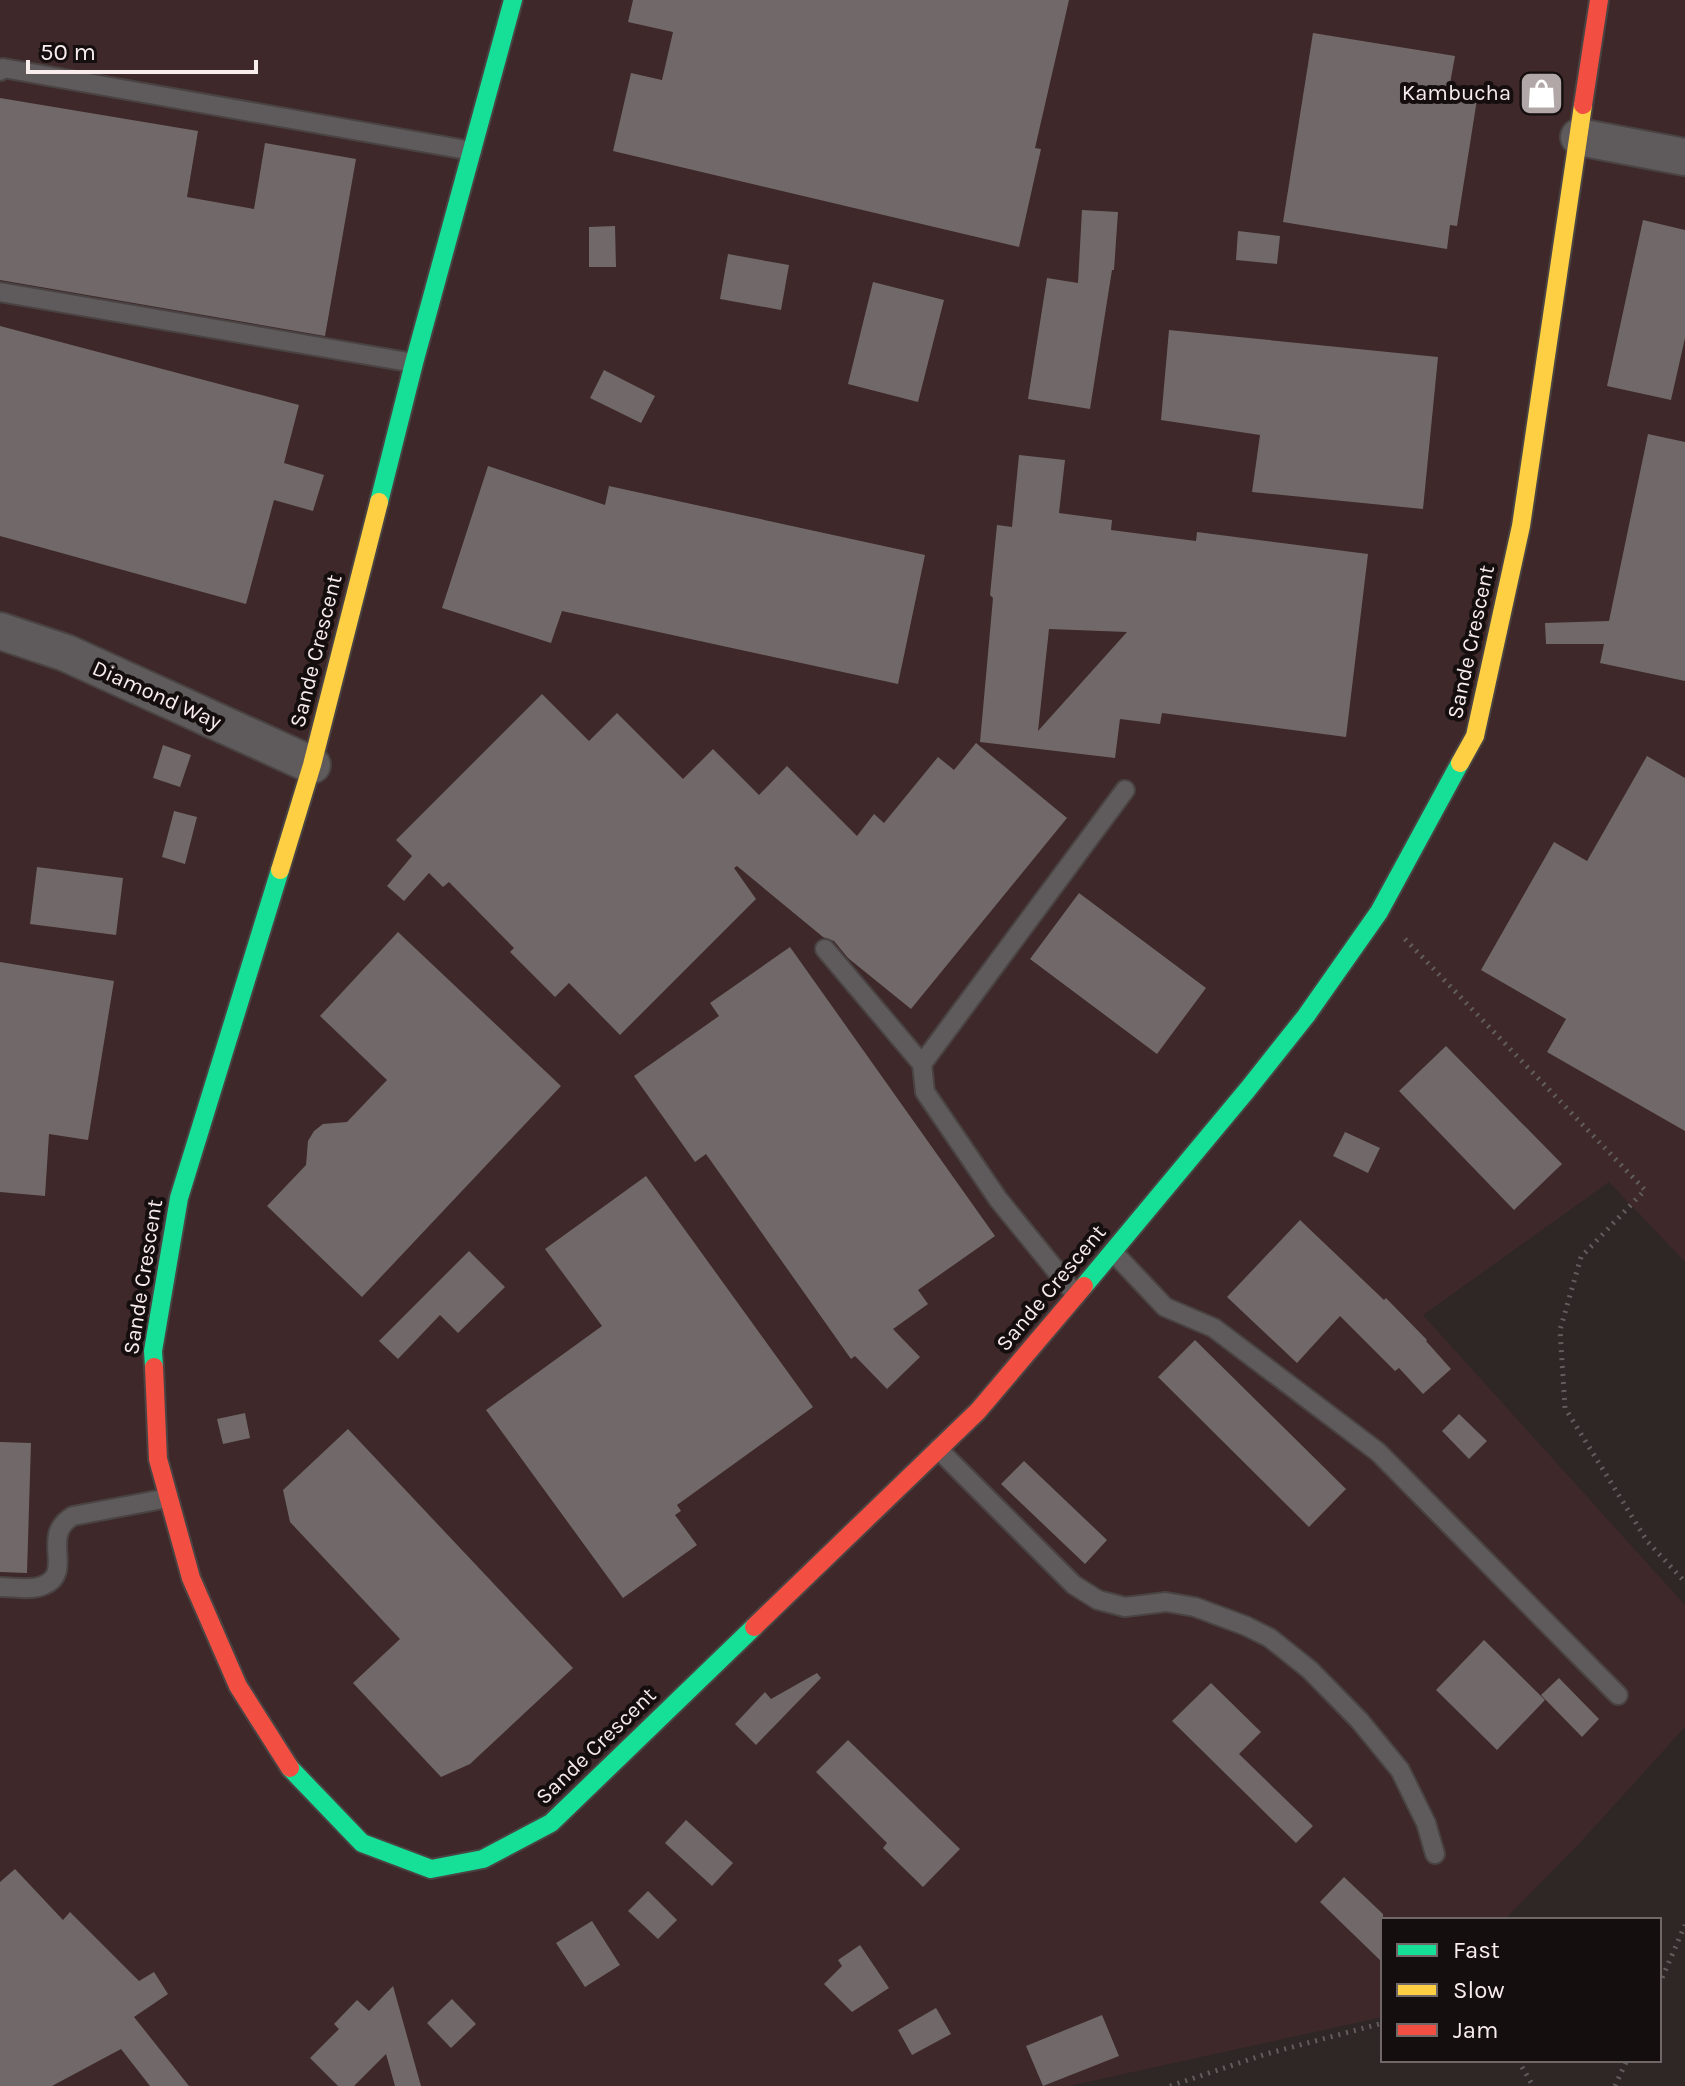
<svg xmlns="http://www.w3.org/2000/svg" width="1685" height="2086" font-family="Karla,sans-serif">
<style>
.built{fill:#3e2829}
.building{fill:#716969;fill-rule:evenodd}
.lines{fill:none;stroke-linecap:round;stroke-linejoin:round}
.lane-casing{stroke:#4a4343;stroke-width:22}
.street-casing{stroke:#4a4343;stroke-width:40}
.fast-casing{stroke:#4a4343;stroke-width:22}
.slow-casing{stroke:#4a4343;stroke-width:22}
.jam-casing{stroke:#4a4343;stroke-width:22}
.path{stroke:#625d5d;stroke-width:5;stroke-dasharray:2 6;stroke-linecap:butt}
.lane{stroke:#5f5a5b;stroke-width:18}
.street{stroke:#5f5a5b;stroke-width:36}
.fast{stroke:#16e098;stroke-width:18}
.slow{stroke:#ffcf43;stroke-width:18}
.jam{stroke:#f24e42;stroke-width:18}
.labels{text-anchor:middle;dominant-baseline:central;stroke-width:8;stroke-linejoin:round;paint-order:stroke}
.poi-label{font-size:22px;fill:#f8eced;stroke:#150e0e;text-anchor:end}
.street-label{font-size:22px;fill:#f8eced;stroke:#150e0e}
</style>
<rect width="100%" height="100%" fill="#2f2626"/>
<path class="built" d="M0,0h1685v1262l-76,-80 -186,133 262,290v122l-106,117 -75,76h-121v97l-314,69h-1069z"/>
<path class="building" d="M633,0h436l-34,148 6,1 -22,98 -406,-96 18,-78 31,7 11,-48 -45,-10z
M1313,33l142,23 -6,33 29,4 -21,133 -7,-1 -3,24 -164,-27z
M0,98l198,33 -11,66 67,12 11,-66 91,16 -31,177 -325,-56z
M1082,210l36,2 -4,58h-2l-22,139 -62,-10 19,-121 31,5z
M1643,220l42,10v108l-14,62 -64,-14z
M615,226l1,41h-27v-40z
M1238,231l42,5 -3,28 -41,-4z
M728,254l61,11 -8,45 -61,-11z
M873,282l71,18 -26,102 -70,-18z
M0,326l299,79 -15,58 40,12 -11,36 -39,-11 -28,104 -246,-68z
M1169,330l269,27 -15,152 -171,-17 8,-57 -99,-15z
M604,370l51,26 -14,27 -51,-25z
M1648,434l37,8v239l-85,-18 4,-19h-58l-1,-21 64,-2z
M1019,455l46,5 -6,53 53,7 -1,10 85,11 1,-9 171,22 -22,183 -184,-24 -2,11 -40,-5 -5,39 -135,-16 13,-144 -3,-3 7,-70 15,2zM1049,629l78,3 -89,99z
M488,466l117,39 4,-19 316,69 -27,129 -336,-73 -11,32 -109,-35z
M542,694l47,47 28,-28 66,66 30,-30 46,46 28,-29 70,70 17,-22 10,9 54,-66 16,13 22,-27 91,75 -156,191 -63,-51 -14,-17 -11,-4 -86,-71 -3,2 22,31 -136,136 -51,-52 -14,14 -45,-45 4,-4 -65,-66 -6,5 -14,-14 -25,28 -17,-15 25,-30 -16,-16z
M163,745l28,10 -11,32 -27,-9z
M1647,756l38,22v353l-138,-79 19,-33 -85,-49 73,-128 33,19z
M174,811l23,6 -12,47 -23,-7z
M37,867l86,11 -7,57 -86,-11z
M1079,893l127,95 -49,66 -127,-95z
M398,932l163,154 -199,211 -95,-91 39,-41 2,-24 6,-10 9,-7 24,-2 40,-42 -67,-64z
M790,947l205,289 -77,54 10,14 -35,25 27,28 -33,32 -32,-33 -4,3 -145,-205 -11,8 -61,-86 85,-60 -9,-13z
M0,962l114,19 -26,159 -39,-6 -4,62 -45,-4z
M1446,1046l116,118 -48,46 -115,-119z
M1345,1132l35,16 -12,25 -35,-17z
M646,1176l167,231 -136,98 4,6 -6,4 22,30 -74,53 -137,-188 116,-84 -57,-77z
M1300,1220l84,80 2,-2 41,42 -1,1 25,28 -28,25 -24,-26 -4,3 -55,-55 -43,47 -70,-66z
M469,1251l36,36 -47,46 -18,-18 -42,44 -19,-18z
M1195,1340l151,149 -37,38 -151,-150z
M245,1413l5,25 -27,6 -6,-25z
M1459,1414l28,27 -18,18 -27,-28z
M348,1429l225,239 -103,96 -29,13 -88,-94 47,-44 -110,-117 -7,-32z
M0,1442l31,1 -4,130 -27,-1z
M1024,1461l83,79 -22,24 -84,-80z
M1484,1640l61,60 -48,50 -61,-60z
M817,1673l4,5 -65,67 -21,-21 30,-32 6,7z
M1559,1678l40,41 -17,18 -41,-42z
M1211,1683l50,49 -22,22 74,72 -17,17 -124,-122z
M848,1740l112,109 -37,38 -40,-39 4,-5 -71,-71z
M686,1820l47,43 -21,23 -47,-43z
M15,1869l48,51 7,-8 69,69 15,-9 14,22 -34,23 55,69h-39l-29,-37 -69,37h-52v-204z
M1344,1877l39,37v49l-63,-61z
M648,1891l29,29 -19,19 -30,-28z
M592,1921l28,44 -35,22 -29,-44z
M860,1945l29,43 -37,24 -28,-28 18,-18 -4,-6z
M393,1986l28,100h-26l-9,-32 -32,32h-16l-28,-28 29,-29 -5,-5 23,-24 12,11z
M452,1999l24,25 -25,24 -24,-25z
M936,2008l15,26 -39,21 -14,-25z
M1102,2015l17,41 -76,30 -17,-40z"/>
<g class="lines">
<defs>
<path id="lane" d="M0,71l3,-3 469,83
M0,292l414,71
M825,949l97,115
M1113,1252l52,55 49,21 164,124 240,243
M1076,1295l-78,-96 -73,-107 -3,-28 203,-274
M938,1449l136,136 24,15 27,7 41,-5 29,5 51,19 24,12 40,32 49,50 41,50 26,53 9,31
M0,1587c14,0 32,4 44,-2 31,-13 -5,-50 29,-69l95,-18"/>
<path id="street" d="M1579,137l106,20
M0,631l66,22 246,112"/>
<path id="fast" d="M379,502l35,-139 99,-363
M1084,1286l164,-197 58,-73 73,-104 81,-149
M154,1367l-1,-16 26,-153 101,-328
M290,1768l72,75 69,26 52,-10 68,-36 203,-196"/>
<path id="slow" d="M1460,763l15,-27 46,-210 62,-421
M280,870l32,-105 67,-263"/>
<path id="jam" d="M1583,105l16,-105
M154,1367l4,92 33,119 47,108 52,82
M754,1627l224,-216 106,-125"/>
</defs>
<use href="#lane" class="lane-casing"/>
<use href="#street" class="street-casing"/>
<use href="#fast" class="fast-casing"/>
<use href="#slow" class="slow-casing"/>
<use href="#jam" class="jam-casing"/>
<path class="path" d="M1405,939l240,251 -64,67 -21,73 5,78 82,133 38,41
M1659,1985l26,-60
M1518,2060l15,26
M1170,2086l96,-32 117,-31
M1615,2086l12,-26"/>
<use href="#lane" class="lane"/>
<use href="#street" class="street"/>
<use href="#fast" class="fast"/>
<use href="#slow" class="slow"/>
<use href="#jam" class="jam"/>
</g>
<defs>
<symbol id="shop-square" viewBox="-11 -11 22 22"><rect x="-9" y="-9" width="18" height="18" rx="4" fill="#b2a7a7" stroke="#150e0e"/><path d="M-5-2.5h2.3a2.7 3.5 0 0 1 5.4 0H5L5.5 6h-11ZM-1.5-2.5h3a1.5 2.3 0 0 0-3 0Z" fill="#fff"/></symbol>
</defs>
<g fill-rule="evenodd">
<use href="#shop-square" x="1516" y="68" width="51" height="51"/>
</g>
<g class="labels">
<g class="poi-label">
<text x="1511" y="93">Kambucha</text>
</g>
<g class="street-label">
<text transform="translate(1471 642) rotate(-78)">Sande Crescent</text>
<text transform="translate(316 651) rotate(-76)">Sande Crescent</text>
<text transform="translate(157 695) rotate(24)">Diamond Way</text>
<text transform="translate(143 1277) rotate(-81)">Sande Crescent</text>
<text transform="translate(1051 1288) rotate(-50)">Sande Crescent</text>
<text transform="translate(596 1746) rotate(-44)">Sande Crescent</text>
</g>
</g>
<rect x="1381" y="1918" width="280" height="144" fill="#150e0e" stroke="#706767" stroke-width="2"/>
<rect x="1397" y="1944" width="40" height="12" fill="#16e098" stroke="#706767" stroke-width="2"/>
<text x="1453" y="1958" font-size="24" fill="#f8eced">Fast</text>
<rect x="1397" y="1984" width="40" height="12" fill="#ffcf43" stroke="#706767" stroke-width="2"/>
<text x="1453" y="1998" font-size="24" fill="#f8eced">Slow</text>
<rect x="1397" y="2024" width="40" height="12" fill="#f24e42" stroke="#706767" stroke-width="2"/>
<text x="1453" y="2038" font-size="24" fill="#f8eced">Jam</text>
<path d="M28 60v12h228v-12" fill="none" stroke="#f8eced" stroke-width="4"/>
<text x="40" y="60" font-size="24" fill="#f8eced" stroke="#150e0e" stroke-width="6" paint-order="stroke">50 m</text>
</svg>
